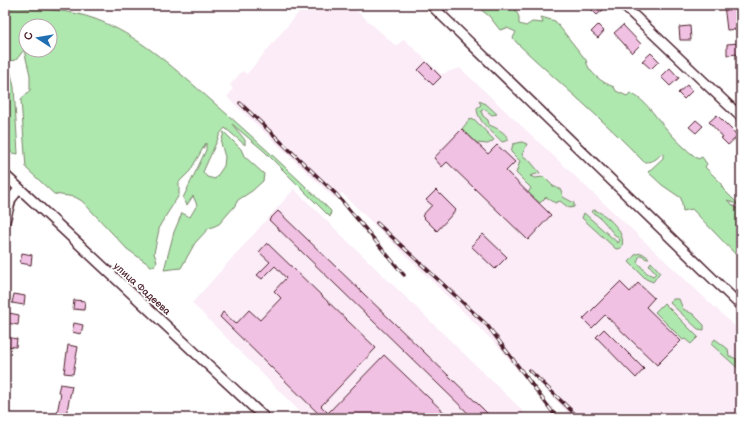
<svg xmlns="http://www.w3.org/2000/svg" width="746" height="423" font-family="'Balsamiq Sans',sans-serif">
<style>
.built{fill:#fbecf7}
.green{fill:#aee8ae;stroke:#7c846c;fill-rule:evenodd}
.building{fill:#f1c1e3;stroke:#4a1f2b}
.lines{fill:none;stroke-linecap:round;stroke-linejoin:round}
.minor-casing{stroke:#4a1f2b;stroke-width:12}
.minor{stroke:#fff;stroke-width:9}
.rail-casing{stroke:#4a1f2b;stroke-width:3.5}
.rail{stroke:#fff;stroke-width:2;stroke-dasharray:6;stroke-linecap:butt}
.labels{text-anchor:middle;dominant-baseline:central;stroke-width:3.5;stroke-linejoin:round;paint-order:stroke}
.street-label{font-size:10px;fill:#4a1f2b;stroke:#fff}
</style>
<rect width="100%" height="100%" fill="#fff"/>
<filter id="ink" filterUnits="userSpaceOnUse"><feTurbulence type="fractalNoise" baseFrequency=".025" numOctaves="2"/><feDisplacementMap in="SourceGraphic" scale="8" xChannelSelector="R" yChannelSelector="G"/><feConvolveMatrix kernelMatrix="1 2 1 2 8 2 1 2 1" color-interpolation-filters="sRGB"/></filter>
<g filter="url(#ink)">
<path class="built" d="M305,5h45l46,41 8,-7 37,35 19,-6 281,264v86h-168l-47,-49 -7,4 -18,-24 -159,-156 -8,5 -107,-101 6,-8 -3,-4 12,-14 5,3z
M294,189l226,219 8,10h-222l-114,-115z"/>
<path class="green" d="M475,5h38l6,12v7l7,2 6,-4 11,1 -2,-6 14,4 31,39c2,13 17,23 28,27l2,4 11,5 3,-3c16,7 23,21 34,33 10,12 21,23 34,33l4,-2 5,7 -2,3 15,15 3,7 17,17 -13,-6 14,12v48l-49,-51 -9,2 -2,-13 -19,-13 -14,-13 15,-14v-6c-6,7 -9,10 -19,10 -40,-42 -85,-79 -127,-119l-4,-5 3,-6 -9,-4 -7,2 -11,-14z
M17,7c26,2 54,3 78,12 43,16 75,46 109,75 44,38 86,77 127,117l-1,6 -66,-66 -32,-27 13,16v5l-20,-17 -5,6 -17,38 4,5 8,2 9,-13 1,-9 -4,-14 3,-11 17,17 3,7 20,18 -1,7 -11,10 -14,9 -4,7 -15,17 -11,5 -13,14 -14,25 -17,2 10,-38 8,-19 8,4 7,-12 -4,-9 -6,9 -4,-7 23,-48v-7l-16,28 -11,11v13l-19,30 -6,28 3,9 -3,4h-3l-24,-17 -45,-48 -7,-4 -21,-3 -28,-26 -5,-68 9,-10v-15l-6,-25 -8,10 -8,1 6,26 4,67 -6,-1 -7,-10v-135zM26,26h24v24h-24z
M479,101l7,3 11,10 -5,1 -8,-6 -3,2 2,5 5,4 1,5c8,3 16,7 20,15l-7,2c-9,-10 -25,-20 -25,-34l4,-3z
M474,119l20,21 -6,4 -11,-1 -15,-14 7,-9z
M522,142l5,2 -5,11 8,6 10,12 -10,3 5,2 9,-1 9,9 8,4 2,7 11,6v4l-5,1 -9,-7 -5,2 -9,-6 -6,6 -12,-10 3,-5 -15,-15 4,-12 -9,-9 2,-8z
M594,210c12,3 35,25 27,38l-5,1 -34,-31 2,-5 34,30 2,-3c-13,-11 -14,-21 -29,-28z
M642,253l7,5 -3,1 -4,-4 -3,2 -2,5 10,11 6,3 3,-3 -7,-8 2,-3 9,10 -7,10 -7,-3 -17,-17 7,-8z
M673,299h6l4,10 10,5 11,11v5l-6,-1 -28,-26z
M664,303l34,34 -7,7 -6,-5 -2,1 -28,-28z
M715,339l13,10 1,7 8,3v4l4,3v5l-30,-27z"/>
<path class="building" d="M587,5h13l4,4 -7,6z
M724,5h12l2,24 -11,1z
M598,25l6,6 -6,7 -7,-6z
M623,25l18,19 -9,9 -18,-20z
M690,26l1,14h-11l-1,-13z
M739,43v11l-12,1v-11z
M651,53l8,8 -8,8 -9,-8z
M426,62l15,15 -8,8 -15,-15z
M670,68l9,10 -9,8 -9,-9z
M687,85l5,6 -8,8 -6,-6z
M717,115l21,21 -10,9 -7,-7 2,-1 -14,-15z
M696,120l7,6 -7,7 -7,-6z
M462,129l26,25 9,-9 18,17 -9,9 45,44 -23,25 -81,-78 -5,5 -8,-9z
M436,190l20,20 -19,21 -15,-15 10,-11 -6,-5z
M278,211l202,195 12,12h-19l-204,-198z
M483,234l24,23 -12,12 -24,-23z
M267,243l109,105 -55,58 7,7 56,-58 66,63h-127l-103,-101 3,-5 13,12 13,-14 11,10 21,-22 -7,-7 12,-13 -11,-12 -13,13 -5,-4 13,-13 -11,-10z
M22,253l10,2 -1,10 -11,-2z
M620,282l10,10 8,-9 16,15 -8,9 35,34 -24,24 -52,-50 -13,13 -9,-9z
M14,294l11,2 -1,9 -12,-2z
M74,300l11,1 -1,9 -11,-1z
M9,313l10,2 -1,10 -11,-2z
M74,323l9,2 -2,9 -9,-2z
M604,329l40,40 -8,9 -40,-41z
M7,337l10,2 -1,8 -10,-1z
M68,345l10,2 -5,27 -9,-1z
M60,384l12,2 -6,29 -9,-2 4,-20 -3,-1z"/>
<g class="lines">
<defs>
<path id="minor" d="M431,5l310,301
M623,5l118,112
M5,175l260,243
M5,221l6,-22 8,-10"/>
</defs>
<use href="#minor" class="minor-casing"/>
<use href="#minor" class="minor"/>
<defs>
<path id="rail" d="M240,103l97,92 67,80
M377,223l110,102 70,93
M529,370l50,48"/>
</defs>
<use href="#rail" class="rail-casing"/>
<use href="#rail" class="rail"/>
</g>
</g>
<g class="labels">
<g class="street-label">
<text transform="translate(142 289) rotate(42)">улица Фадеева</text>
</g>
</g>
<rect width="746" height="423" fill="none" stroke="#fff" stroke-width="20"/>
<rect x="10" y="10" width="726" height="403" fill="none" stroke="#4a1f2b" stroke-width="1.5" filter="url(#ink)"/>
<g transform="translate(38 38) rotate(282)"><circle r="19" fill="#ffffff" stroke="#b7a5aa"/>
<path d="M0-3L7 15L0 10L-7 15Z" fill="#1f6fb2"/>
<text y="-6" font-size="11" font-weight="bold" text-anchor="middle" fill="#4a1f2b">С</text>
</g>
</svg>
